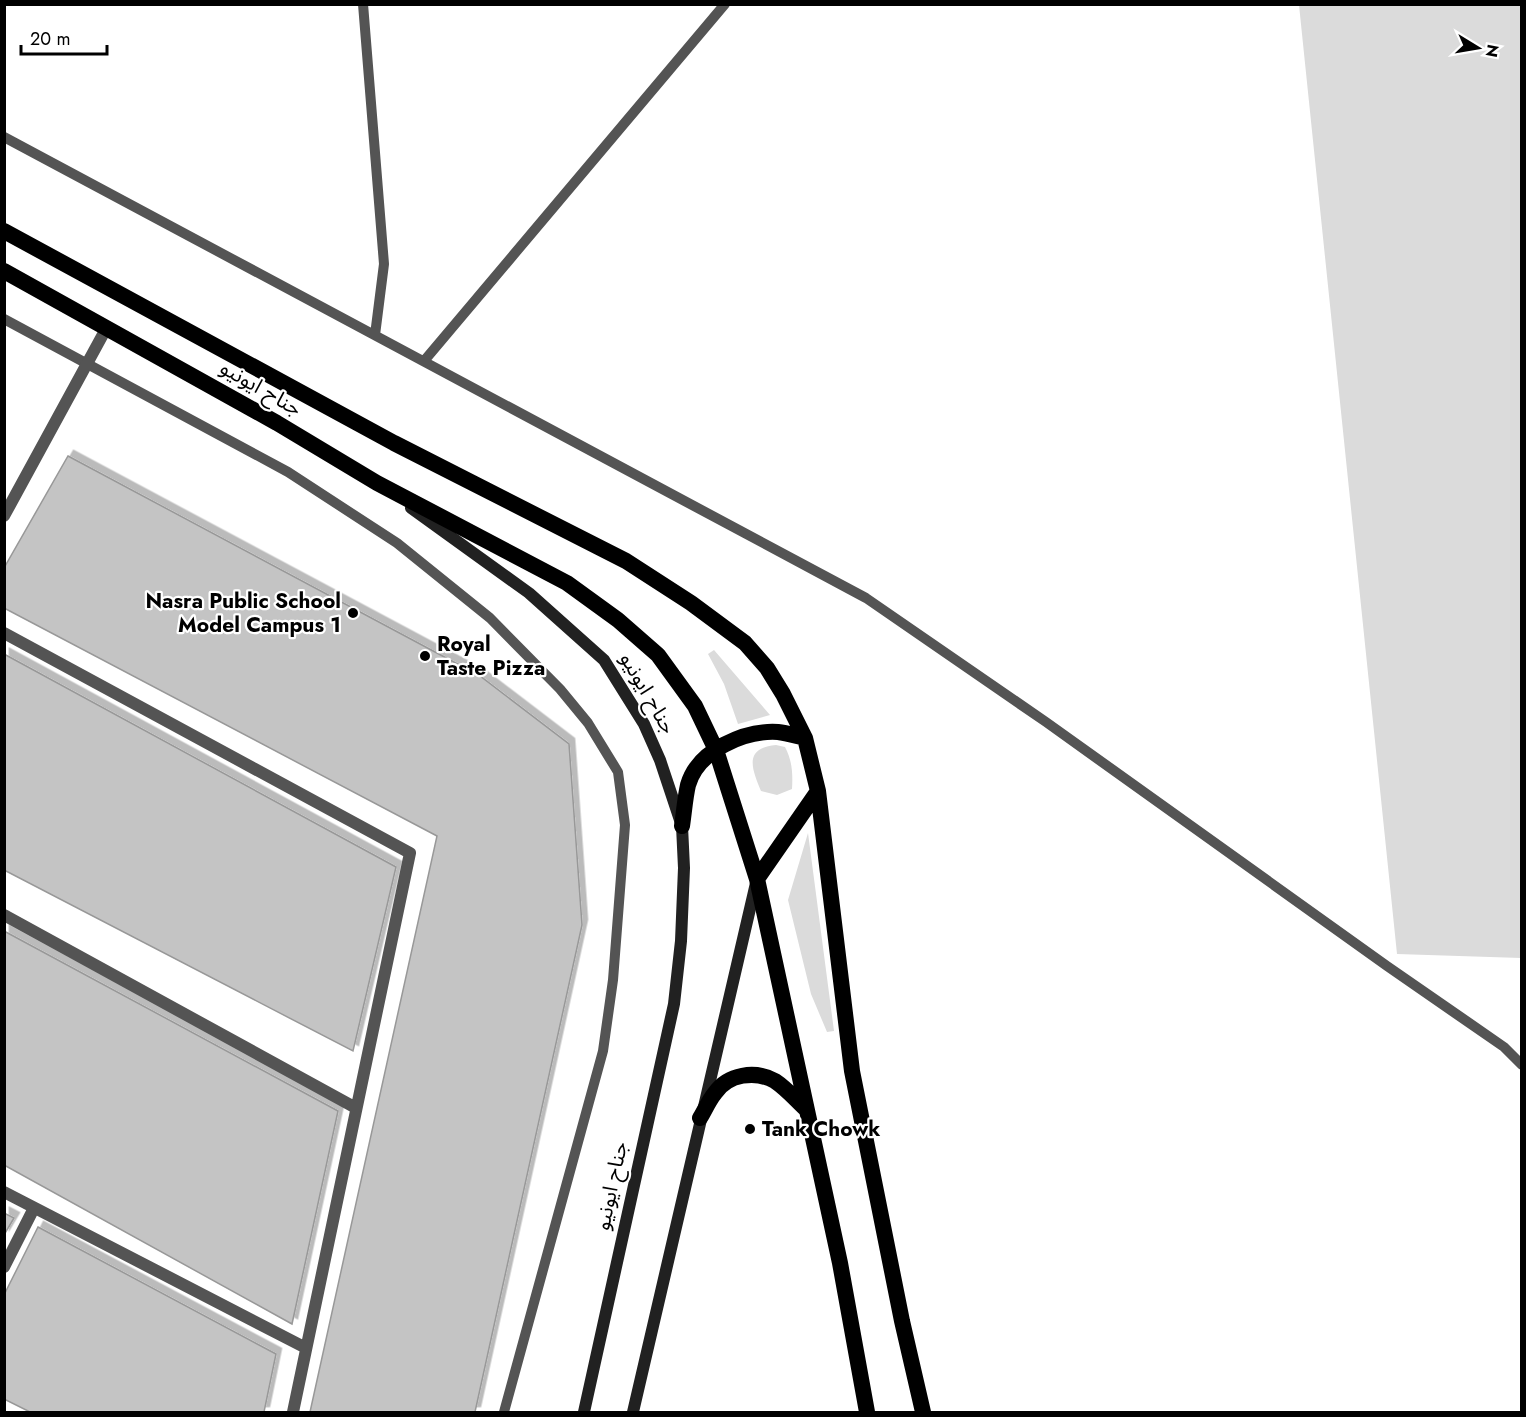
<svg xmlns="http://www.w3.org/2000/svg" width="1526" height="1417" font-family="Jost,'Noto Sans Arabic',sans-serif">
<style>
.green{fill:#dbdbdb}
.building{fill:#c4c4c4;stroke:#989898;stroke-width:1.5;filter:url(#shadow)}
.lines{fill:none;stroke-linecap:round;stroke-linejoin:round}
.service{stroke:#545454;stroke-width:10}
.minor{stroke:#545454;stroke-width:12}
.secondary{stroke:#212121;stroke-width:12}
.trunk{stroke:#000;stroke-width:16}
.poi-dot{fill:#000;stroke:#fff;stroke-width:2}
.labels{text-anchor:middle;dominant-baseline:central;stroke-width:4.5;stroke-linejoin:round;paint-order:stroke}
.street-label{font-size:21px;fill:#000;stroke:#fff}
.poi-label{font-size:21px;font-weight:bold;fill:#000;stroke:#fff;text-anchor:start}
</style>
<defs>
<filter id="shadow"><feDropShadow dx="5.5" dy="-5.5" stdDeviation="0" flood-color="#0004"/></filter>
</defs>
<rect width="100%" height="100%" fill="#fff"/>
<path class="green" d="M1299,5h222v953l-124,-4z
M714,650l56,65 -32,9 -14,-40 -16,-30z
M776,745l9,2c7,13 8,26 7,42l-15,6 -16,-4c-9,-22 -18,-43 15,-46z
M808,833l26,198 -7,1 -16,-38 -23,-94z"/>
<path class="building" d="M68,456l412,220 89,68 13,181 -107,487h-165l127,-576 -433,-228v-40z
M4,654l392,213 -43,184 -349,-181z
M4,931l334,180 -46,213 -288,-159z
M4,1213l10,5 -10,17z
M38,1227l238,127 -12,58h-234l-26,-13v-104z"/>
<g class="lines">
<path class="service" d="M363,4l21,260 -9,71
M4,137l862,461 180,124 341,244 117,81 18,18
M4,319l284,153 109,71 93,75 70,71 28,34 30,49 7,53 -12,155 -10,71 -99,361
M424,361l301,-357"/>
<path class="minor" d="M4,516l103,-189
M4,633l406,220 -117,559
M4,915l352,193
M4,1192l302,156
M4,1267l30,-59"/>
<path class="secondary" d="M411,508l118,85 75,67 40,64 16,36 22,66 2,42 -3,73 -7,63 -90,408
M633,1412l123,-529"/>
<path class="trunk" d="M4,231l390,212 232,118 65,42 54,40 22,25 16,26 22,44 13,53 34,280 50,250 21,91
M4,271l273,152 100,60 190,100 51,37 40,35 37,51 21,44 41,129 83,384 27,149
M682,826c2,-13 3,-28 6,-41 10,-35 57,-55 90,-53 9,1 18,4 27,6
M757,879l61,-88
M700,1118c5,-8 9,-18 15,-25 13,-19 40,-23 60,-12 12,8 22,20 32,29"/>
</g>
<g class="poi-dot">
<circle cx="353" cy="613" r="6"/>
<circle cx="425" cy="656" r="6"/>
<circle cx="750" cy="1129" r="6"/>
</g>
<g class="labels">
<g class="street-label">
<text transform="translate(261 388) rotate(30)">جناح ایونیو</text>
<text transform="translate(648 693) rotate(60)">جناح ایونیو</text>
<text transform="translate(611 1186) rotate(-78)">جناح ایونیو</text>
</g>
<g class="poi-label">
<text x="341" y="601" text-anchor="end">Nasra Public School<tspan x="341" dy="24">Model Campus 1</tspan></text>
<text x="437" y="644">Royal<tspan x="437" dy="24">Taste Pizza</tspan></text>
<text x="762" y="1129">Tank Chowk</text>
</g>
</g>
<rect width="1526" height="1417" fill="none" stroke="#000000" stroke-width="12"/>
<g transform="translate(1478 48) rotate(101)" stroke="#ffffff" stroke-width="4.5" paint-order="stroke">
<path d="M0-4.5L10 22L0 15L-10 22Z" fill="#000000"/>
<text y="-9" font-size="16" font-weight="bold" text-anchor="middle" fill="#000000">N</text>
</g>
<path d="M21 45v9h86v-9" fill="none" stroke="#000000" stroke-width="3"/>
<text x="30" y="45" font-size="18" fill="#000000" stroke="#ffffff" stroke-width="4.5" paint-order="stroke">20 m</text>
</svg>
